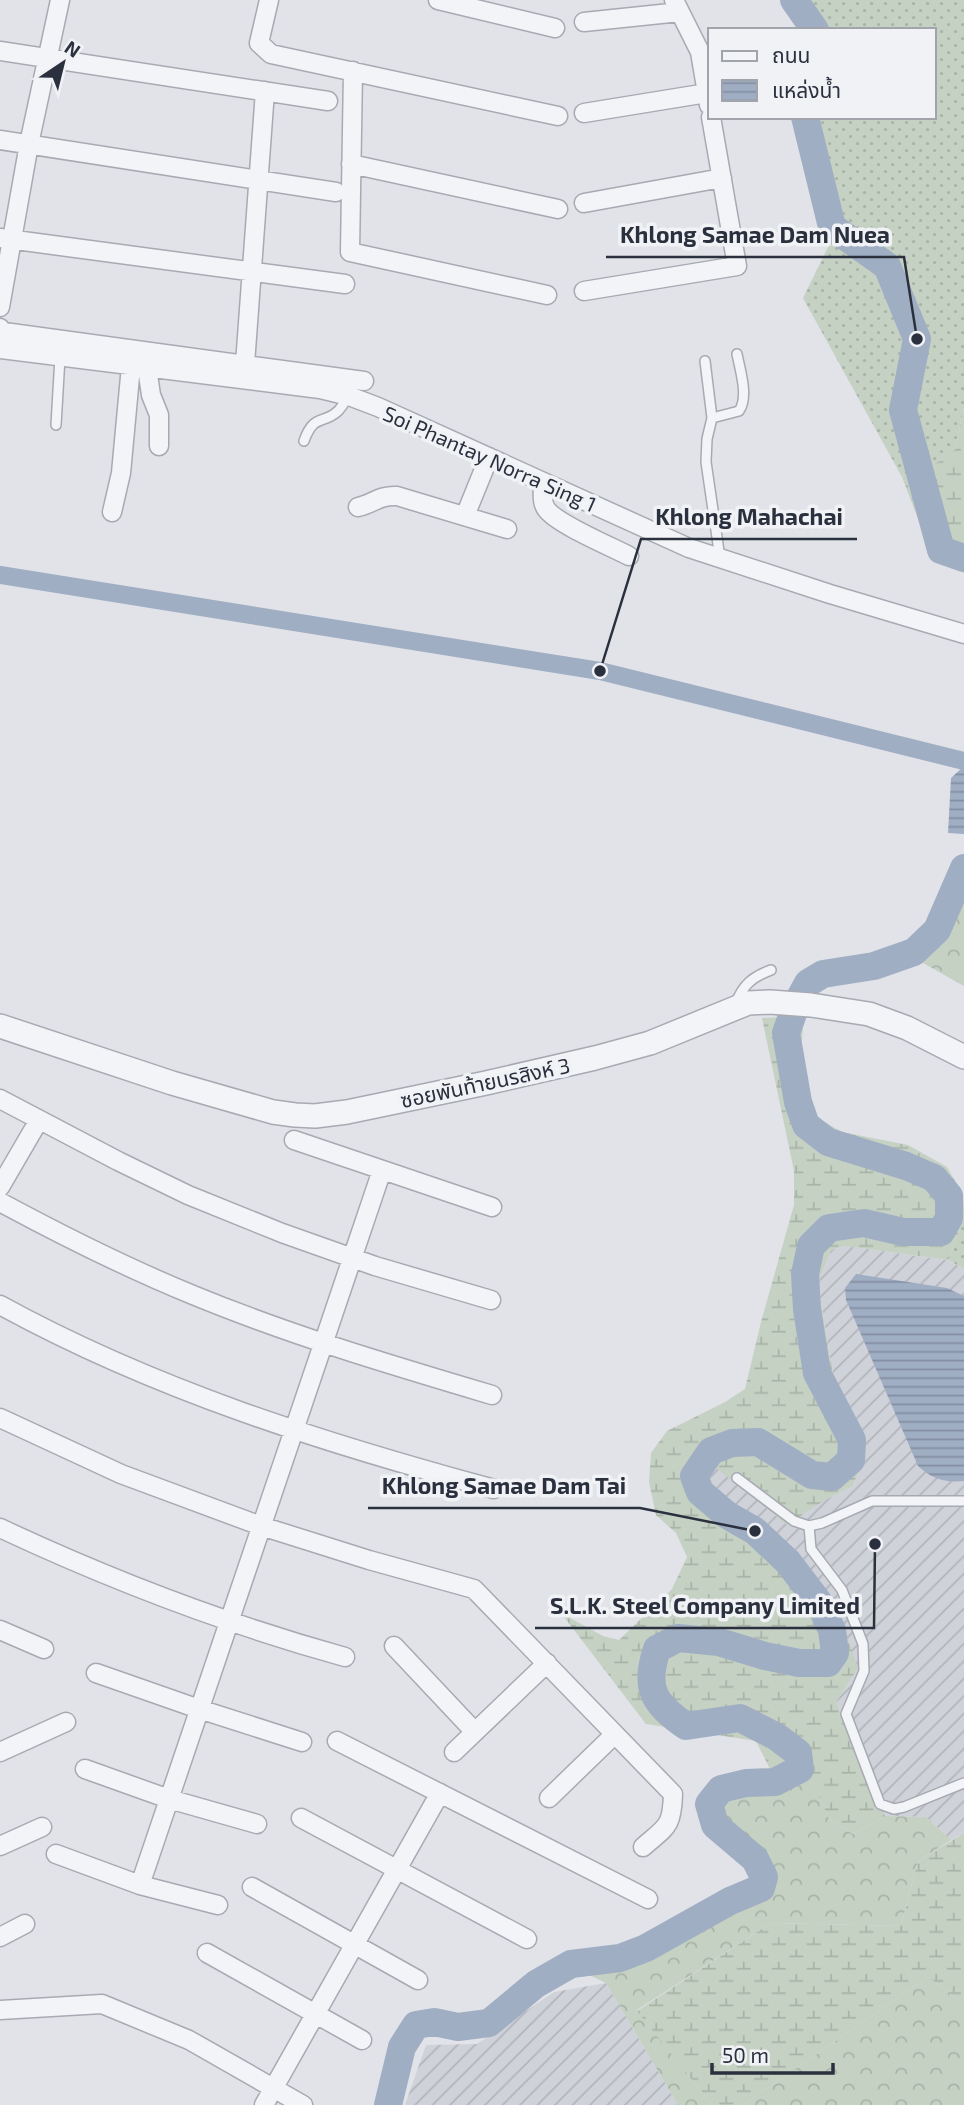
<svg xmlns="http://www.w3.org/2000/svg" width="964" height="2105" font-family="'Exo 2','Noto Sans Thai',sans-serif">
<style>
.industrial{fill:url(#industrial-furrows)}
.grass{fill:url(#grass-dots)}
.forest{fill:url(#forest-crowns)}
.wetland{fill:url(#wetland-marsh)}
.water{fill:url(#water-rules)}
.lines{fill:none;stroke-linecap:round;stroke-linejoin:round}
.canal{stroke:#a0aec4;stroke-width:18}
.river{stroke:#a0aec4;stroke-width:28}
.service-casing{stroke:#a7aab2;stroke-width:12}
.minor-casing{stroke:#a7aab2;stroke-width:21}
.tertiary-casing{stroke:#a7aab2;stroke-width:26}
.service{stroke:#f3f4f7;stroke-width:9}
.minor{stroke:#f3f4f7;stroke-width:18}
.tertiary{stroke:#f3f4f7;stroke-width:23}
.labels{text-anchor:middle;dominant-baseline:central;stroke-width:7;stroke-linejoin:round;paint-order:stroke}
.street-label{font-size:21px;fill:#2b303e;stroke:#f1f2f6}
.leader{fill:none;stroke:#2b303e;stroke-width:2.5}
.callout-dot{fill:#2b303e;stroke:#f1f2f6;stroke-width:2.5}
.callout-label{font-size:23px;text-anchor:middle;font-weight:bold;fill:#2b303e;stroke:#f1f2f6;stroke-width:7;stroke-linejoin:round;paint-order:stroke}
</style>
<defs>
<pattern id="industrial-furrows" width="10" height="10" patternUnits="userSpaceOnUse" patternTransform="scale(1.75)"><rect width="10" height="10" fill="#d0d2da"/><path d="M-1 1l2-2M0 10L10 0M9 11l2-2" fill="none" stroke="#b3b5bc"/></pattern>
<pattern id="grass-dots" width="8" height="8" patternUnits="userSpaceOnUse" patternTransform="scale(1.75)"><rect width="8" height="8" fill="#c5d1c3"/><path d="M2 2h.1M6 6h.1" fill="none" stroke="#a9b4a9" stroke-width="1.8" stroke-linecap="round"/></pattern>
<pattern id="forest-crowns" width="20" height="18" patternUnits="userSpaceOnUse" patternTransform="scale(1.75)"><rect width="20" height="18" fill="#c5d1c3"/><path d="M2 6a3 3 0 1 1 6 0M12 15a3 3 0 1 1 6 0" fill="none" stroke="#a9b4a9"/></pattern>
<pattern id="wetland-marsh" width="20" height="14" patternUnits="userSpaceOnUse" patternTransform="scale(1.75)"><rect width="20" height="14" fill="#c5d1c3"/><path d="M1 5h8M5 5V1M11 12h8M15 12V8" fill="none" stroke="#a9b4a9"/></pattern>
<pattern id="water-rules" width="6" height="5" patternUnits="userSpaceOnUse" patternTransform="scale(1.75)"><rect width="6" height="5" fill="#a0aec4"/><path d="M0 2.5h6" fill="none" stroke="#838ea1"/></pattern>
</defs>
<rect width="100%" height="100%" fill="#e1e3e8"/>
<path class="industrial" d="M845,1246l102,14 17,9v564l-13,7 -25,-23 -41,-1 -49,-114 22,-34 -77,-130 -9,13 -79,-53 22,-31 110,33 28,-14 14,-38 -31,-55 -18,-109 13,-34z
M606,1983l72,122h-273l21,-60 51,-1 77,-52z"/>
<path class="grass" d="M807,0h157v407l-10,48 -52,22 -99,-179 28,-57 -7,-100 -6,-24h116v-87h-109l1,-3z
M964,1218v51l-16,-9z"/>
<path class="forest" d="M964,904v82l-41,-23z
M808,1768l21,51 24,15 32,-18 41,1 25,23 -33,21 -17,65 -130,-3 -134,87 75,95h-34l-72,-122 -21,-10 55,-8 74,-45 49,-25 14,-20 -52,-51 -9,-13 18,-19 41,-3z
M928,1977l36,27v101h-221z"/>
<path class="wetland" d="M964,407v166l-31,-15 -31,-81 52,-22z
M804,1016l-4,49 12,50 30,17 66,13 39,22 16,28 1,15v8l-16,42 -103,-14 -14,4 -13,34 18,109 31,55 -14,38 -28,14 -38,25 -72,-58 -22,31 79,53 9,-13 56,71 21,59 -22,34 49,114 -32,18 -24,-15 -21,-50 -33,20 -6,-22 -13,-26 -110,-17 -85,-111 42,23 16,4 53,-51 15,-32 -11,-24 -20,-18 -7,-33 2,-29 16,-22 58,-29 20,-13 16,-67 33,-117v-34l-32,-153z
M964,1833v171l-36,-27 -185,128h-31l-75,-94 134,-88 130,3 17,-65z"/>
<path class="water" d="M964,766v68l-16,-1 3,-55z
M856,1274l91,14 17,8v185c-19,2 -32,-2 -46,-15l-72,-166 -1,-12z"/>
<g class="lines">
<path class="canal" d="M0,575l600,96 364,90"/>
<path class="river" d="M794,0l21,30
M805,117l27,110 55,39 30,73 -14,71 38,140 23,8
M388,2105l14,-58 14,-22 18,-3 24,5 31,-4 47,-39 35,-20 49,-6 26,-10 84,-47 31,-13 3,-11 -9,-18 -40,-34 -6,-21 12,-15 25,-6 29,-1 25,-13 -2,-16 -21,-16 -37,-19 -54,8c-33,-23 -42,-38 -29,-77l21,-11 41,4 46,14 34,7h29l7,-10 -3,-23 -12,-26 -32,-42 -33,-31 -28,-16 -27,-23 -6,-16 17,-25 21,-8 26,-1 54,33 20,2 19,-17 1,-20 -35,-67 -10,-64 -2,-35 6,-28 18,-18 35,-5 39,9h38l8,-14v-22l-15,-18 -28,-12 -78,-24 -22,-17 -8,-23 -12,-69 10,-28 12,-22 15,-9 51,-8 40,-14 23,-22 27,-62"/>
<defs>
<path id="service" d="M705,361l7,57 -5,21 -1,23 14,96
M712,418l27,-7c10,-14 1,-41 -2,-57
M56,425l4,-68
M304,441c10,-28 19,-16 34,-30 4,-4 7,-10 11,-15
M736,1003c7,-18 16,-26 35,-33
M737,1478l57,43 15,5 13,-3 50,-22h92
M809,1526l2,23 31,41 21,54 1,27 -18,43 34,90 14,5 10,-2 60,-24"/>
<path id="minor" d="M269,0l-10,43 12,11 287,62
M438,0l117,28
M674,0l26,52 9,53
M584,22l96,-10
M0,51l328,50
M353,71l-3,181 197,43
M584,113l123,-20
M0,140l336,52
M351,164l207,45
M584,203l138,-25
M0,238l345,46
M584,291l153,-25 -26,-149
M0,307l29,-163 31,-144
M0,328l3,6 1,-2 360,49
M0,349l320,40 29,7 29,11 311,141 141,46 134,40
M245,364l20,-273
M147,368l4,27 8,20v31
M543,483c0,9 -2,20 4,27 12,15 63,36 82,46
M358,507c15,-3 21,-12 39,-11l110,33
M112,512l9,-39 10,-107
M465,516l24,-59
M0,1099l118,62 70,34 94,38 93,33 116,34
M294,1140l198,67
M0,1187l39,-67
M0,1202c63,34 127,66 193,93 97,40 198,70 299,100
M0,1305c155,85 324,138 494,184
M0,1418l121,56 140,52 108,34 105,29 199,205c-1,33 -6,32 -30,53
M0,1528c111,52 226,96 345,129
M0,1630l44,19
M394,1646l81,86
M96,1673l103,36 103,33
M337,1741l311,158
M0,1752l66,-30
M454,1752l93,-89
M85,1769l84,30 88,25
M549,1798l66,-64
M301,1818l226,121
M0,1846l42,-19
M56,1854l84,31 78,20
M140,1885l242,-715
M252,1887l166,93
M0,1937l25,-13
M207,1953l155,87
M0,2010l102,-6 87,36 114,65
M264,2105l176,-312"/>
<path id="tertiary" d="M0,1026l172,57 101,29 22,3 20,1 32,-4 139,-29 109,-25 55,-15 98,-40 22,-1 41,3 58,9 38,14 57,29"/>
</defs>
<use href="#service" class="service-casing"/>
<use href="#minor" class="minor-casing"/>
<use href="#tertiary" class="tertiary-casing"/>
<use href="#service" class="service"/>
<use href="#minor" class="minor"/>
<use href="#tertiary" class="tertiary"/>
</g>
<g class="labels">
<g class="street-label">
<text transform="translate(490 458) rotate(24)">Soi Phantay Norra Sing 1</text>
<text transform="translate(485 1082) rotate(-12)">ซอยพันท้ายนรสิงห์ 3</text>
</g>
</g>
<path class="leader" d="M917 339L904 257H606M600 671L641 539H857M755 1531L640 1508H368M875 1544L874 1628H535"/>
<g class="callout-dot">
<circle cx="917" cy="339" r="7"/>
<circle cx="600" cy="671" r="7"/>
<circle cx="755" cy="1531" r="7"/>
<circle cx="875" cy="1544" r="7"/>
</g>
<g class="callout-label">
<text x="755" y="243">Khlong Samae Dam Nuea</text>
<text x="749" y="525">Khlong Mahachai</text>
<text x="504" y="1494">Khlong Samae Dam Tai</text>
<text x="705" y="1614">S.L.K. Steel Company Limited</text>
</g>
<rect x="708" y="28" width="228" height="91" fill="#f1f2f6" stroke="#a2a4ac" stroke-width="2"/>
<rect x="722" y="51" width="35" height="10" fill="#f3f4f7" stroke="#a2a4ac" stroke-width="2"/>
<text x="772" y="63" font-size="21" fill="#2b303e">ถนน</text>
<rect x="722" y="80" width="35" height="21" fill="url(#water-rules)" stroke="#a2a4ac" stroke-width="2"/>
<text x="772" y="98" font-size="21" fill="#2b303e">แหล่งน้ำ</text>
<g transform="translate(63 63) rotate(35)" stroke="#f1f2f6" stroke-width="5" paint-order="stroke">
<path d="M0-5L12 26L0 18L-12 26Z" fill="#2b303e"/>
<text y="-10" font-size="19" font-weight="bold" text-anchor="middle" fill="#2b303e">N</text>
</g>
<path d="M712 2063v10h121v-10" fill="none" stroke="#2b303e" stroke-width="3.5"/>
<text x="722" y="2063" font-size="21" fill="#2b303e" stroke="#f1f2f6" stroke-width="5" paint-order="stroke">50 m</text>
</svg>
